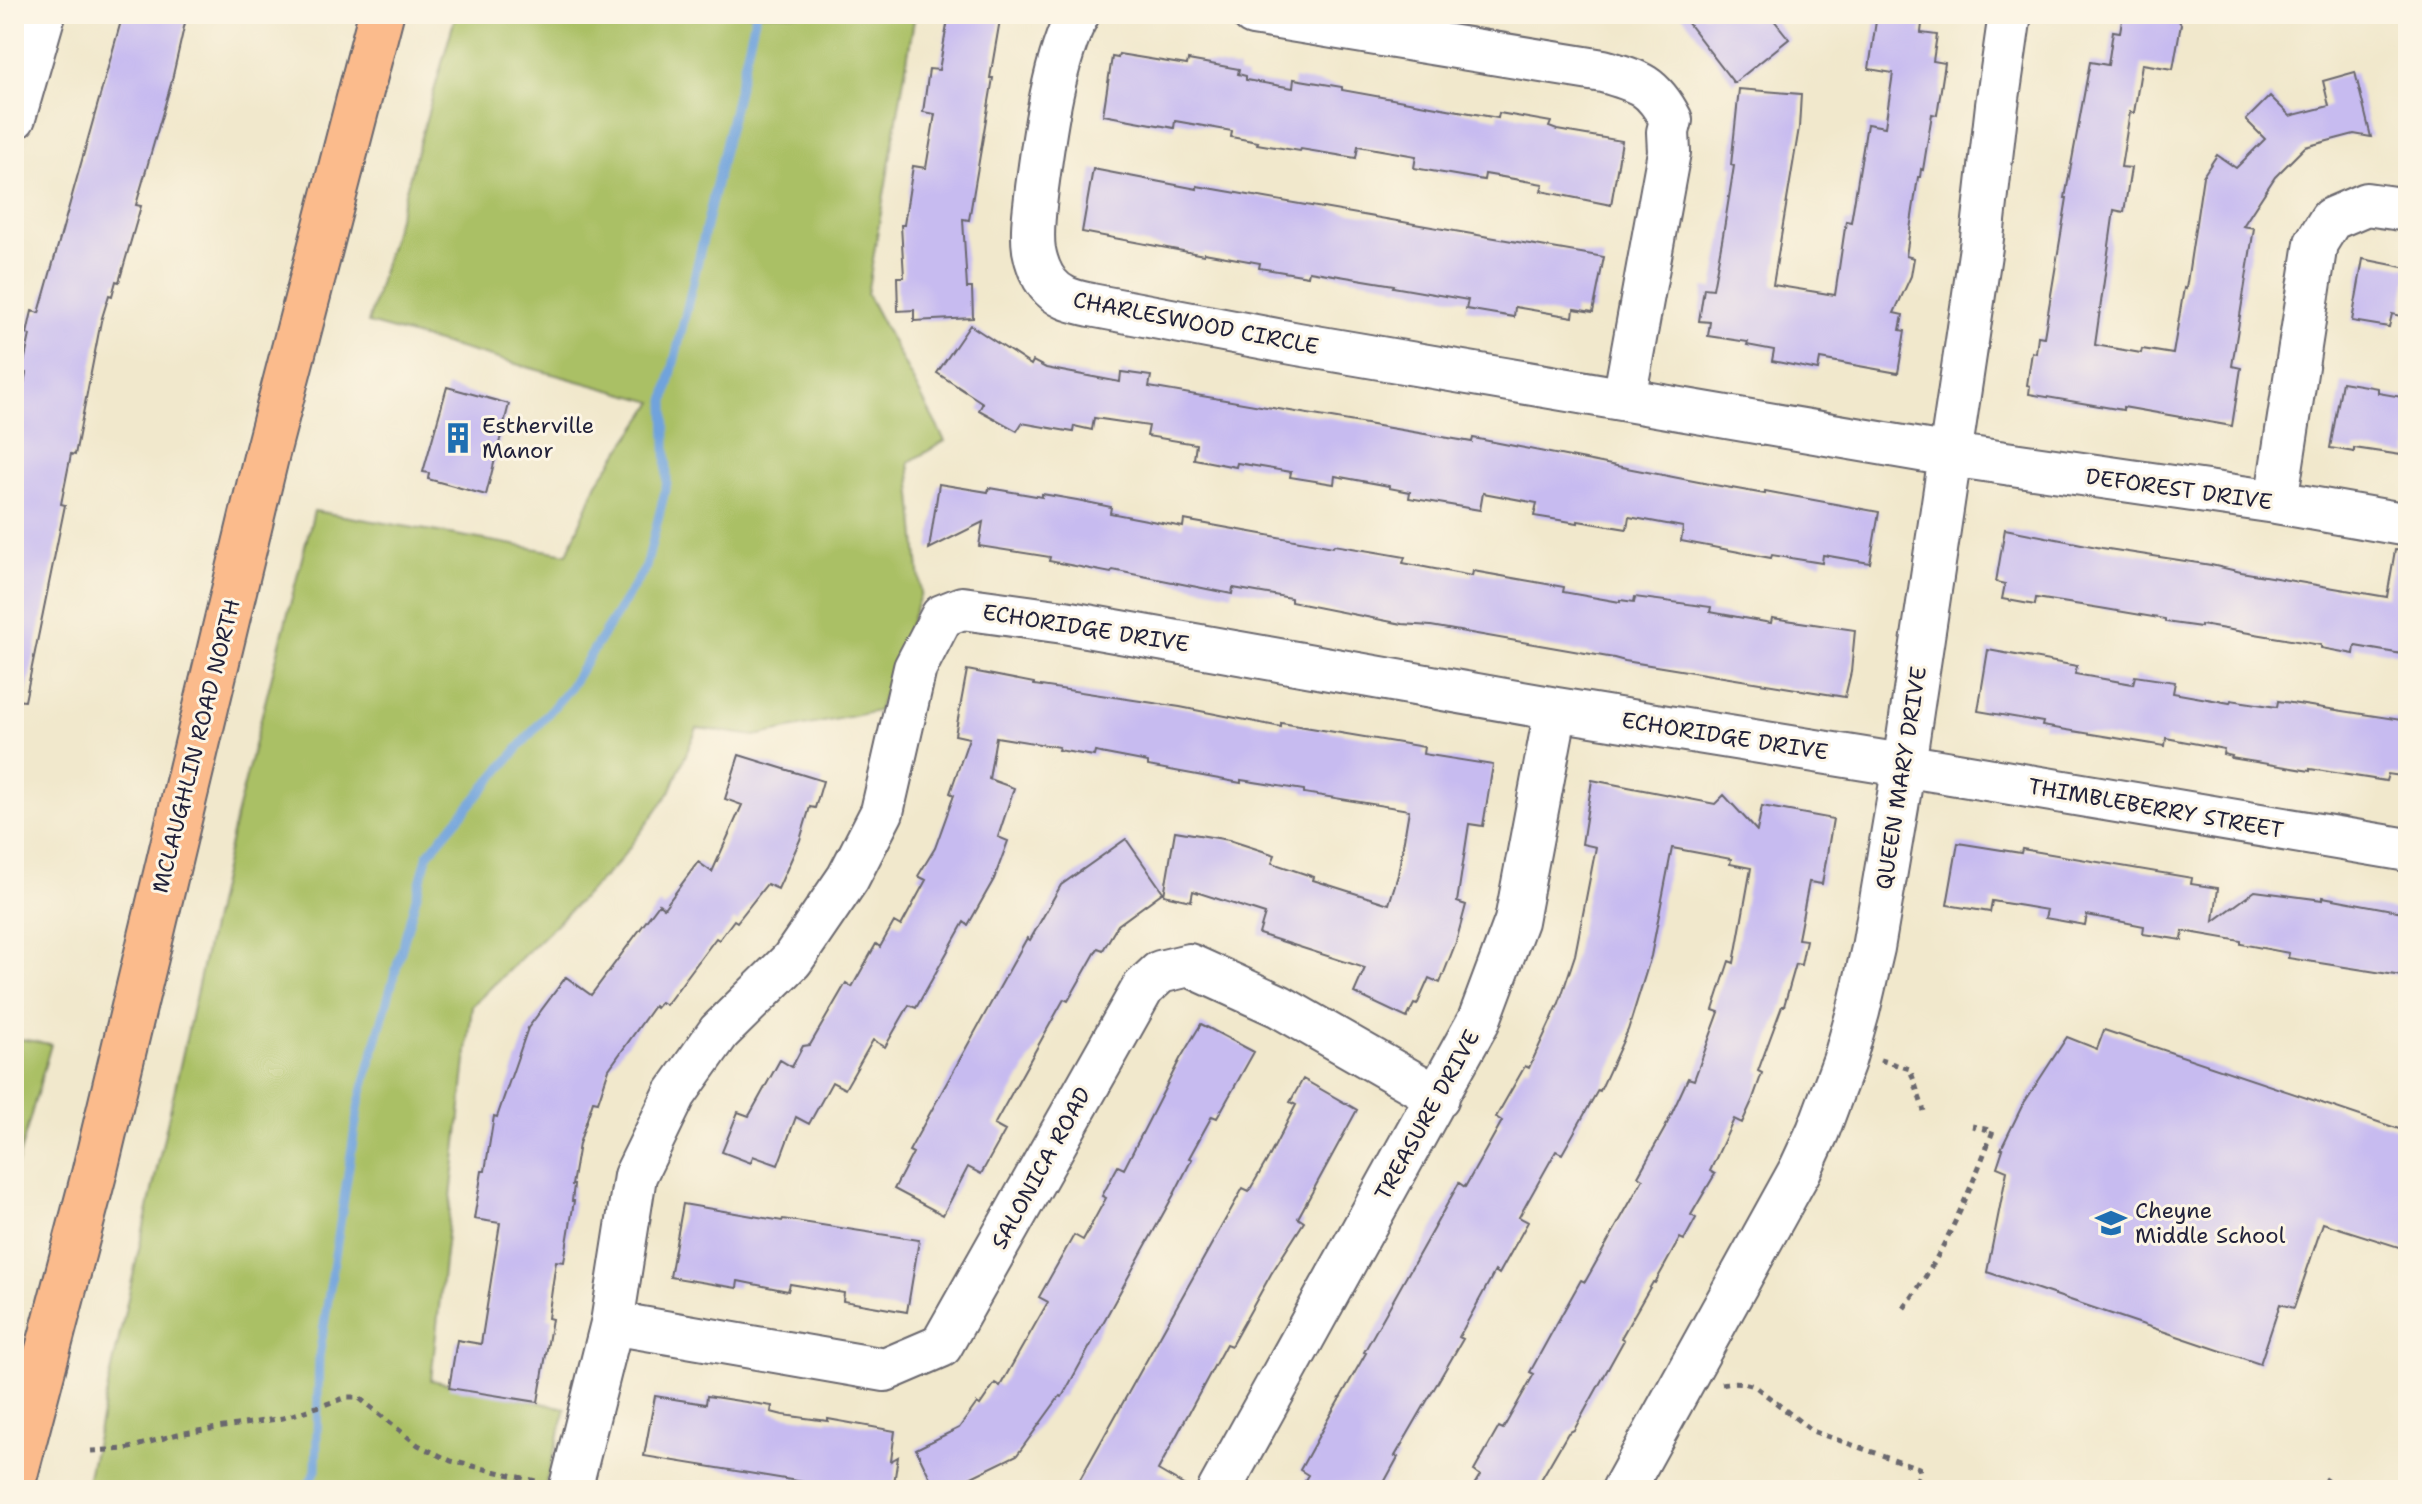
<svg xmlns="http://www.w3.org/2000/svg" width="2422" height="1504" font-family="'Shantell Sans',sans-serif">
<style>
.park{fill:#aac065;stroke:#667150;stroke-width:2}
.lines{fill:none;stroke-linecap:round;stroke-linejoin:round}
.stream{stroke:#70a3dc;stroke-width:9}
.building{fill:#c7bbf0}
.minor-casing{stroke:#6a676e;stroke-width:46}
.major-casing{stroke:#6a676e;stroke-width:48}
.path{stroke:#6a676e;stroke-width:5;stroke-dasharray:6 6;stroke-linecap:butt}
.minor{stroke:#fff;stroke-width:42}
.major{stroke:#fbbb8c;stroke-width:44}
.labels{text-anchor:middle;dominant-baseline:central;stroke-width:6;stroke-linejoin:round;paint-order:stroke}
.street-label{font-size:22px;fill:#22223b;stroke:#fcf5e5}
.poi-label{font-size:22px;fill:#22223b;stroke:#fcf5e5;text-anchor:start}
</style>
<rect width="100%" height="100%" fill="#fcf5e5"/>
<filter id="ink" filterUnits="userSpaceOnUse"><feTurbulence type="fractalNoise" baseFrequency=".0125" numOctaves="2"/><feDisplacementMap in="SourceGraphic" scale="16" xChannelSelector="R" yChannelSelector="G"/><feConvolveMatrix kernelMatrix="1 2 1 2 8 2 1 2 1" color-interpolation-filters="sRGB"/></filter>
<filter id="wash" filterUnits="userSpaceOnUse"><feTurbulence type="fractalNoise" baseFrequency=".006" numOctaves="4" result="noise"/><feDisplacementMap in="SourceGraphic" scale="32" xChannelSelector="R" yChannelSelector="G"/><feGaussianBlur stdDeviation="1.8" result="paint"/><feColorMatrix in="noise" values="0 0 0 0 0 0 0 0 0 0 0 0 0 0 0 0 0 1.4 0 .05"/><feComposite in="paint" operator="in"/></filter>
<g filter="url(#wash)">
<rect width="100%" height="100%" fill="#f1e8cc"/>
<path class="park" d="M456,14h459l-48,280 78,147 -36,21 12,131 -43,118 -123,25 -58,-8 -27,64 -53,72 -145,142 -41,374 135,28 -22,82h-459l150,-670 79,-309 253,43 30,-71 57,-81 -286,-79z
M14,1038l37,6 -37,131z"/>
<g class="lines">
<path class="stream" d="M306,1490l10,-20 3,-113 40,-254 69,-249 140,-164 78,-123 21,-84 -2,-82 91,-387"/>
</g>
<g id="blocks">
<path class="building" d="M123,14h64l-16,70 -35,121 5,1 -22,76 -3,-1 -4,15 -3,-1 -8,26 -26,134 -4,-1 -10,50 4,1 -40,196 -11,-1v-230l6,-28h-3l3,-15 -4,-1 10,-53 -4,-1 8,-37 -3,-1 5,-23 7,2z
M949,14h52l-11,64h3l-24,142 -6,-1 4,69h5l1,30 -59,3v-11l-16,1 -1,-34h7l-3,-52h3l9,-59 13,2 9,-54 -12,-2 6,-43 10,1z
M1681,14h88l20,25 -55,44z
M1877,14h46l-2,19 16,2 -4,26 12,2 -8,52 -5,-1 -9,56 -2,-1 -1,8h-2l-12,79 8,2 -3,18 -17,37 9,2 -3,15 5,1 -7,42 -78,-14 -2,11 -46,-9 2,-11 -27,-5 1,-3 -40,-6 2,-14 -11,-1 5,-33 9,1 10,-54 11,-69 -3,-1 8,-76 62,5 -2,34 -26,157 62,10 11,-74 5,1 16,-98 18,3 8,-54 -24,-4z
M2123,14h51l7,10 -8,45 -31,-5 -8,49 -4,-1 -9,55 10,1 -7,44 -10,-2 -19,135 46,8 1,-4 31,5 11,-66 2,1 17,-113 14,-21 19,13 29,-29 -19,-19 24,-24 20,20 39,-10 -6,-25 32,-9 16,65 -17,-3 -49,13 -30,30 -32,49 11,2 -22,138 9,2 -9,58 -109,-19v3l-94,-16 1,-8 -3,-1 5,-33 4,1 2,-17 6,1 23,-139h-2l25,-136 18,3 5,-34 7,1z
M1119,54l68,11 1,-5 51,9 -1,5 8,2v4l47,8 1,-9 48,8v3l156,28 1,-5 52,9 -2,5 8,3 65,11 -11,64 -70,-14 2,-7 -58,-10 -1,6 -70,-12 2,-12 -58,-10 -2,12 -55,-9 -1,2 -43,-7 1,-2 -27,-5 1,-6 -57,-10 -1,7 -71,-13 9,-58 6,1z
M1093,169l104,20v-3l407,71 -11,55 -19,-3 -1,8 -58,-10 -1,10 -48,-8 2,-9 -75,-13 1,-2 -85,-14 -1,5 -49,-8 1,-5 -56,-10v2l-122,-23z
M2363,259l45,9 -7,48 -9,-2 -3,13 -37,-6z
M970,325l61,40 2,-4 13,7 74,14 1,-10 30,4 -2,11 323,55 1,-4 236,46 56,10v-3l114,21 -9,51 -47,-8 -1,8 -50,-8 -1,3 -90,-17 2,-14 -54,-10 -2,12 -49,-8v2l-44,-7 3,-13 -54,-10 -3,17 -71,-12 1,-6 -21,-4v-2l-54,-10 -1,8 -44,-7 1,-5 -54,-9 -1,4 -42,-8 2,-15 -49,-8 2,-10 -55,-8 -2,12 -18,-4 -1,6 -51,-9 -5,8 -38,-21 4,-7 -46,-30z
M2342,382l36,6v5l30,5v58l-54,-8v4l-24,-4z
M447,387l62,17 -23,91 -58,-16 1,-6 -6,-1z
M939,484l49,8 1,-4 53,9v-3l35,6 34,7 -1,6 73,14 1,-7 149,27 1,-2 42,7 29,5 -2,6 69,13 1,-5 51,9 40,7 -1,5 57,10v-2l14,2 1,-5 76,10 -1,5 61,11 1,-5 83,12 -4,42 -6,25 -220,-36 -11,-3 -183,-32 -29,-2 -111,-22v-4l-58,-10 -1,6 -119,-24 -2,3 -62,-12 1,-4 -71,-11 4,-24 -54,27z
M2005,529l97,19 109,17 30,7 146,25 8,-47 13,1v104l-53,-9 -1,8 -33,-6v-3l-120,-20v2l-36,-5v-3l-65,-11 -64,-10 -1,7 -33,-6 3,-15 -9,-2z
M1988,650l89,16 -2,8 58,10 2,-8 40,6 -2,11 57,10 1,-3 46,7 1,-6 130,20v56l-20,-3 -2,7 -76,-12v2l-79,-13 1,-2 -9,-2 1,-5 -58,-11 -1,8 -123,-20 1,-4 -65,-11z
M967,670l67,13v2l146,22 101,20v-4l143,24 -1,7 70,11 -10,61 -14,-2 -12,78 9,3 -10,37 -16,41 -11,-5 -12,27 -3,-1 -7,14 -53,-25 11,-25 -106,-34 6,-20 -72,-23 -2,10 -27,-6 11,-64 54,9 46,15 -3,8 42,14 -1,3 76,24 9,-29 11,-65 -105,-17v-3l-63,-10v3l-93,-17v-4l-53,-10 -1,4 -36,-6 1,-3 -63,-10 -7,42 25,9 -16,49 10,4 -14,38 -26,46 -4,-3 -48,86 -7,-3 -24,42 -12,-7 -28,49 -13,-7 -23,42 -13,-7 -18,48 -25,-9 -2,7 -29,-11 16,-40 11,4 31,-56 12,7 11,-21 7,-1 36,-62 6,4 24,-43 4,3 14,-25 7,4 25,-46 -8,-4 17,-28 19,-53 -4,-2 19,-55 -14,-3z
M739,755l84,26 -8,27 -5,-1 -10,33 -22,49 -11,-5 -30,38 -3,-2 -15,20 -3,-2 -50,67 -5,-3 -5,6 -2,-2 -45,63 -11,33 -5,-1 -14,43 -7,41h2l-2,16h2l-10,61 -8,-1 -8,57 4,1 -14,83 -89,-14 8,-48 24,4 19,-121 -26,-4 8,-48h3l9,-55 3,1 31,-89 38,-51 25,18 68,-91 5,4 34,-46 14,10 30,-67 -17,-6z
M1592,780l123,24 9,-9 33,36 5,-25 71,13 -11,65 -13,-2 -11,57 8,1 -5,25 -5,-1 -12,42h-2l-24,65 4,2 -10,28 -10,22 -8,-4 -24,52 5,3 -24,41 5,3 -12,22 -4,-2 -25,45 -2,-1 -32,56 3,2 -50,90 -6,3 -33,57h-64l9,-15 -6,-4 25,-44 4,2 31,-55 -4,-2 27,-49 24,-43 4,2 58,-103 -5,-3 27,-48 23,-50 6,2 25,-68 -6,-2 16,-49 5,2 17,-95 -21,-4 1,-5 -59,-11 -21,108 -23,74 -28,61 -2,-1 -36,64 -6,-3 -37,66 9,5 -29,52 -4,-3 -36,66 4,2 -68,117 3,1 -18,33h-81l9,-15 -8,-5 28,-51 38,-66 -2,-1 95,-169 6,4 37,-66 -6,-4 29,-51 4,2 30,-65 16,-48 21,-108 -14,-3z
M1126,839l37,53 -45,33 -15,25 -5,-2 -30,53 -4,-2 -70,126 11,6 -24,43 -13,-7 -25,48 -49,-26 19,-36 -4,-2 118,-213 3,2 31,-55z
M1958,843l63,10 1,-4 170,29 -1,6 27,4 -4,33 41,-30 68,9v-3l85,16v64l-120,-19 1,-5 -48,-9v-3l-58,-10 -1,9 -39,-6 1,-8 -57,-11 -2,10 -40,-7 2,-8 -55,-9 -2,11 -43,-7z
M1201,1024l53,28 -37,66 -5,-2 -23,42 3,1 -19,37 -111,201 -2,-1 -43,59 -72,35h-9l-20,-41 43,-21 18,-25 3,2 15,-22 5,3 48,-84 -9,-5 35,-62 9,5 23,-42 -4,-2 16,-30 6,3 56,-110z
M2104,1030l304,102v118l-85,-27 -29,85 -14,-4 -20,60 -273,-92 20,-101 -10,-4 6,-18h-2l21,-43 45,-69 30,12z
M1303,1079l54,31 -59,108 6,4 -33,52 -40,72 -5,-2 -68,126 34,20h-118l169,-302 6,3 20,-34 27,-52 -6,-3z
M683,1204l99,17 1,-2 136,21 -12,72 -64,-11 1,-8 -54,-9 -2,7 -50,-10 -1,7 -67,-11z
M655,1396l51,8 1,-8 65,10 -1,6 12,3 45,6v-2l67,12 -4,30 7,-4 -5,33h-62l9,-4 -6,-1v2l-190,-31z"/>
</g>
</g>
<g filter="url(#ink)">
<use href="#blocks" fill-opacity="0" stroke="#6a676e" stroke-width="2"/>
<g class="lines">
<defs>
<path id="minor" d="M1078,14c-25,47 -34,122 -41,174 -2,20 -6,42 -3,62 2,11 7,25 14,34 12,15 26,17 43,21l207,39 652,111 326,47 132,23
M1253,14l350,57c36,10 50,14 68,49l-3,12 1,20 -45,247
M14,118l30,-104
M2276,502l40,-259 15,-24 35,-15 42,6
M612,1323l273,47 56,-24 202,-358 17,-16 29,-7 90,41 159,91
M570,1490l42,-167 23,-147 40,-82 44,-62 73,-72 56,-82 34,-66 33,-144 27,-52 20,-8 102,14 492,87 383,62 469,79
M1219,1490l260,-470 37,-99 40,-212
M1623,1490l177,-320 18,-39 26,-70 14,-49 15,-64 31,-183 77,-518 16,-142 13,-91"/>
<path id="major" d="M14,1479l80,-305 173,-721 114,-439"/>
</defs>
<use href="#minor" class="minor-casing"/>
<use href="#major" class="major-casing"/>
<path class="path" d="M1880,1060l30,9 14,42
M1904,1308c39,-51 66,-117 89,-177l-21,-5
M1722,1384c13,-3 22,-2 34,3l56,44 107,37 1,4 -7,18
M91,1451l35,-2 52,-15 105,-16 65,-21h10l60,48 33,16 85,20
M2318,1490l9,-12"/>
<use href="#minor" class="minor"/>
<use href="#major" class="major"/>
</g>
</g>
<defs>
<symbol id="building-bare" viewBox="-9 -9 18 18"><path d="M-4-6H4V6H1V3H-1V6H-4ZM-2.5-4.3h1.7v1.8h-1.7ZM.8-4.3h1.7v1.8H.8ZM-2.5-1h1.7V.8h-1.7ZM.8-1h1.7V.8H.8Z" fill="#1f6fb2" stroke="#fcf5e5" stroke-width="2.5" paint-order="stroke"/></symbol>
<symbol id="school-bare" viewBox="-9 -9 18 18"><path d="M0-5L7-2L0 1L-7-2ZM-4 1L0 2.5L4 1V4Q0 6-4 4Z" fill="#1f6fb2" stroke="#fcf5e5" stroke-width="2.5" paint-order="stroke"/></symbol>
</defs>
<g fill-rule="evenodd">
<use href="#building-bare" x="436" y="416" width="44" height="44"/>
<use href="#school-bare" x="2089" y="1201" width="44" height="44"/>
</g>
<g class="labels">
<g class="street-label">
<text transform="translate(1196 323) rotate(11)">CHARLESWOOD CIRCLE</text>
<text transform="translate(2179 489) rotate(8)">DEFOREST DRIVE</text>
<text transform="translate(1086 628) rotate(9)">ECHORIDGE DRIVE</text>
<text transform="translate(1725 736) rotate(9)">ECHORIDGE DRIVE</text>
<text transform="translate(196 746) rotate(-76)">MCLAUGHLIN ROAD NORTH</text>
<text transform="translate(1901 778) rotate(-81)">QUEEN MARY DRIVE</text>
<text transform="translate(2156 808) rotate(10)">THIMBLEBERRY STREET</text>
<text transform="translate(1427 1115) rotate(-61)">TREASURE DRIVE</text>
<text transform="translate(1041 1168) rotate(-61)">SALONICA ROAD</text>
</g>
<g class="poi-label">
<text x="482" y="425">Estherville<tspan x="482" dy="25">Manor</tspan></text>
<text x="2135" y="1210">Cheyne<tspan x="2135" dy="25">Middle School</tspan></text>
</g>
</g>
<rect width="2422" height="1504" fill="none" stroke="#fcf5e5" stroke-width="48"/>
</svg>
